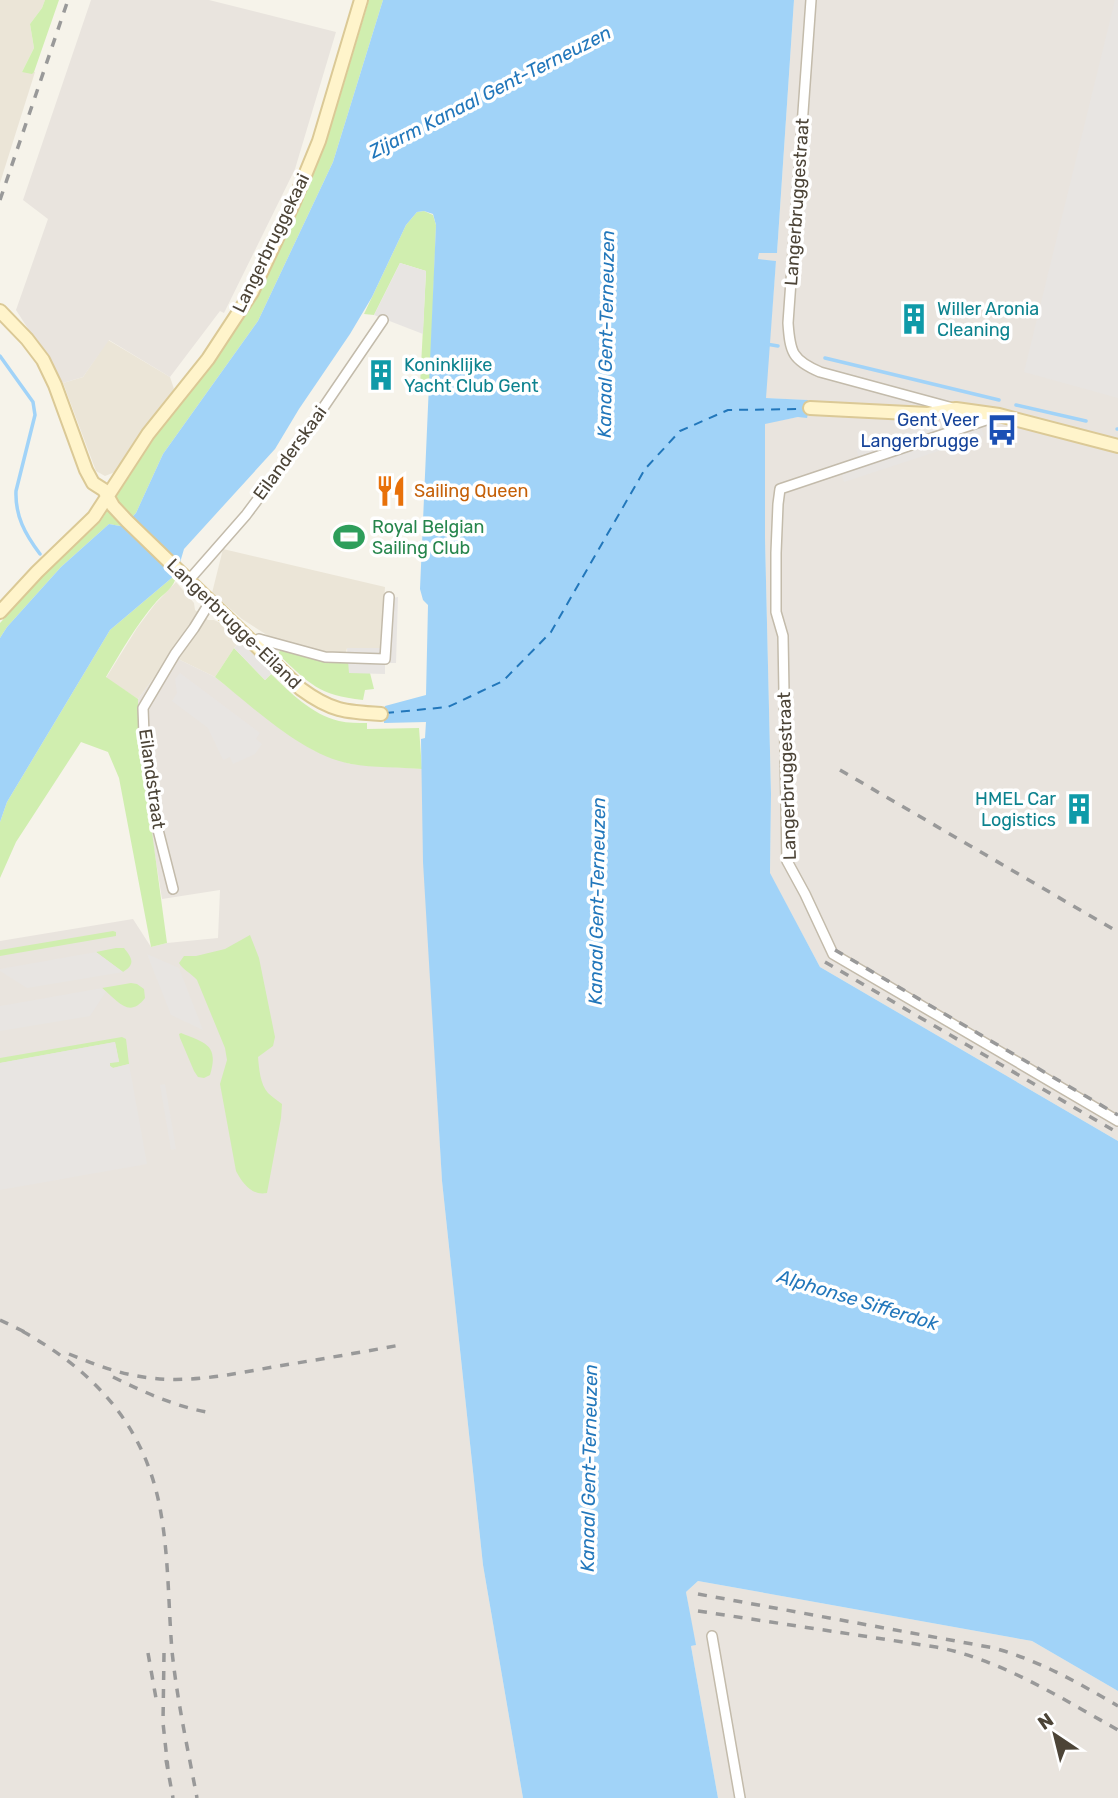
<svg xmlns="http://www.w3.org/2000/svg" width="1118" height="1798" font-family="Rubik,sans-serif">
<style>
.residential{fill:#ebe5d7}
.industrial{fill:#e9e4de}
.green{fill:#d0eeaf}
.parking{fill:#e8e5e2}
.water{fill:#a1d3f8}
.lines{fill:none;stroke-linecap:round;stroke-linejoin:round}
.stream{stroke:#a1d3f8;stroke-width:3.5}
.ferry{stroke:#27b;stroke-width:2;stroke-dasharray:9 7;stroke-linecap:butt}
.street-casing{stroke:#c3bbab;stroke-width:12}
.secondary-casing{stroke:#dbc996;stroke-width:16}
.street{stroke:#fff;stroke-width:9}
.secondary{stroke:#fff4cb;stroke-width:12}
.rail{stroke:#999;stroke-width:3.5;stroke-dasharray:9 9;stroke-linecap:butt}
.labels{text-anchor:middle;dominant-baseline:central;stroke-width:7;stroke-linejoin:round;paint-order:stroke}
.street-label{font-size:18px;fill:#4c4437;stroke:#fff}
.culture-label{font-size:18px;fill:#0d838f;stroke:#fff;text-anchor:start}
.transit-label{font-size:18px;fill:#164399;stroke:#fff;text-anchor:end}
.food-label{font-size:18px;fill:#c56008;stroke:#fff;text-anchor:start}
.leisure-label{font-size:18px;fill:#27864d;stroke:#fff;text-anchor:start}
.water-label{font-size:19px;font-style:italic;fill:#27b;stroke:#fff}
</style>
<rect width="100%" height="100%" fill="#f6f3ea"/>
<path class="residential" d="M0,0h45l-3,8 -12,16 4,24 -12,24h13l-35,111z
M108,340l62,37 4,12 -59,83 -10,4 -9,-5 -33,-88 20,-6z
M223,549l162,38 -4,61h-34l-2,8 -28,-5 -47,-14 -28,-18 -30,-26z
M176,582l18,21 1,7 13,10h6l7,3 20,18 -7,7 -19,29 -37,-18 -25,20 -15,20 -32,-21 31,-50 18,-24z"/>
<path class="industrial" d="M91,0h118l127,32 -41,137 -71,144 -4,-2 -50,66 -61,-37 -26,37 -20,6 -47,-73 32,-91 -25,-19z
M794,0h324v1141l-298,-174 -50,-93 1,-80 -6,-256v-115l33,-6h9l1,-13 -1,-4 -42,-2 11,-137 -18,-1 1,-7h18z
M178,659l37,18 67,53 31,20 37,14 72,5 2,93 18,319 41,384 40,233h-523v-857l133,-22 18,28 16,-4 51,-5 2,-48 -58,9 -12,-75 -11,-88 -1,-37 15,-20z
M698,1581l334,60 86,50v107h-400l-27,-152 4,-1 -9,-53z"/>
<path class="green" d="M45,0h14l-25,72 -2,2 -10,-2 12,-24 -4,-24 12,-16z
M369,0h14l-50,162 -75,159 -95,133 -27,59 -12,12 -4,1 -11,-2 -48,43 -54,60 -7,11v-15l42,-46 58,-55 54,-84 60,-75 44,-67 43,-92 25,-61z
M424,211l9,4 3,10 -6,160h-10l6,-114 -26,-8 -26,52 -10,-1 42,-89 11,-13z
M173,572l3,4c-1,11 -13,18 -20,26 -20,23 -35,50 -50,75l32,22 1,37 28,207 -16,4 -32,-169 -11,-26 -27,-10 -65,100 -16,36v-56l7,-20 103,-172 64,-54z
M234,648l31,32 6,-6c20,19 40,40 68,47 9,2 19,2 28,2v6l52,-1 3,41c-23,-2 -48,-1 -71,-5 -49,-9 -98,-57 -136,-87z
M281,649l44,12 24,2v10h21l4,16 -9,1 -2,10c-45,-5 -53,-16 -85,-46z
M113,931l3,1v4l-116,20v-6z
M250,935l9,23 16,79 -2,9 -15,11c1,11 2,27 10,36 4,4 9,7 14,11l-1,14 -14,75c-15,3 -24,-9 -31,-22l-16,-87 7,-24 -2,-12 -28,-68c-5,-6 -15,-11 -18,-17l5,-7h12l29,-7z
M116,948h8c8,10 12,16 -1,24l-27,-20z
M131,983l6,1 7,5 1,9c-16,21 -27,3 -43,-10z
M181,1033c25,10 38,12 29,42l-6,3 -6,-1 -4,-6 -14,-33 -1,-4z
M122,1037l4,2 3,25 -16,4 -3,-2 -1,-3 10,-2 -4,-19 -115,21v-5z"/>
<path class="parking" d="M1115,0h3v398l-94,-26z
M400,263l26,8 -3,63 -49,-19z
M981,428l3,8 -140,46 -6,-18 21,-7 -3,-8 61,-20z
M398,597l-2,66h-11v11l-36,-1 -2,-25h34l2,-48z
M241,641l32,31 -8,8 -31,-32z
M180,673l80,60 -4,6 6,5 -7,10 -22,10 -3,-7 -7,3 -15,-32 -36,-27 5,-8 -2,-14z
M96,952l27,20 -96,16 -27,-17v-2z
M147,954l32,14 24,62 -32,-15z
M102,988l4,4 -16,24 -90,15v-25z
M115,1042l4,20 -9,1v3l3,2 16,-4 18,100 -147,26v-127z
M165,1084l11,65 -5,1 -11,-65z"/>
<path class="water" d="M383,0h411l-17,253h-18l-1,6 18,2 -10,137 42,2 2,14h-2l-1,4 -9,-1 -33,7v114l6,256 -1,79 50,94 298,174v550l-86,-50 -334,-60 -12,11 10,53 -5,1 27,152h-195l-40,-233 -41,-384 -19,-319 -2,-123 4,-1 1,-16 -42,1v-3h-3v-11h3l1,-3 41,-11 2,-90 -5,-5 -3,-11 16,-364 -3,-11 -9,-3 -7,1 -11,13 -34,72 -22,37 -51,75 -24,40 -91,100 -5,17 -6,6 1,4 -64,54 -103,172 -7,20v-184l7,-11 54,-60 48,-43 11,2 4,-1 12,-12 27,-59 95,-133 75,-159z"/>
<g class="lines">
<path class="stream" d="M766,344l12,2
M0,356l33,46 2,13 -19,76c-1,25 9,43 24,63
M825,358l174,42
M1016,405l70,16
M1117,429h1"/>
<path class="ferry" d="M385,713l63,-6 55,-26 48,-49 94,-163 35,-38 48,-21 77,-1"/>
<defs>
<path id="street" d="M811,0l-23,323c2,29 4,37 32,49l133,36
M995,417l-215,72 -2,15 -2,49v59l7,24 4,225 18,33 28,60 285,167
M189,580l57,-65 47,-63 90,-132
M254,644l5,-5 66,18 60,2 4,-62
M173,889l-17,-67 -12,-87 -1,-27 32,-54 19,-26 16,-26
M712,1636l28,162"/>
<path id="secondary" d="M0,311l27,28 16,21 12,25 31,85 7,13 11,7 9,16 14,15 174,168c30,22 44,23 80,25
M810,408l118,6 28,-5 43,6 119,31
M0,612l37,-40 57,-55 54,-83 60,-75 44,-67 42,-90 25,-61 42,-141"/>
</defs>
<use href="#street" class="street-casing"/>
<use href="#secondary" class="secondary-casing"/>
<use href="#street" class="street"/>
<use href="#secondary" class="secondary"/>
<path class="rail" d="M0,200l68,-200
M840,770l278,162
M835,950l283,165
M825,962l293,171
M0,1320l29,14
M22,1331c70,39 120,91 137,172 10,49 9,99 13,148 5,49 16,99 25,147
M69,1354c27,11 53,21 82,24 41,5 82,-4 122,-11 42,-7 85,-14 127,-22
M113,1377c33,16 63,30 99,36
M698,1594l296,54c46,13 83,34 124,58
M698,1611l238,36c64,12 125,51 182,83
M148,1653l9,51
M164,1653l-1,70 5,46
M166,1760l7,38"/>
</g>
<defs>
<symbol id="building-bare" viewBox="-9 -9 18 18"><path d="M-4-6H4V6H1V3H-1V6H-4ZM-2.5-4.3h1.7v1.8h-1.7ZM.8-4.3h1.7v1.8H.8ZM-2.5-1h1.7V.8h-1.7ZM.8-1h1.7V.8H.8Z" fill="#0f9aa8" stroke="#fff" stroke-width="2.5" paint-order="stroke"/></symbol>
<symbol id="bus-bare" viewBox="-9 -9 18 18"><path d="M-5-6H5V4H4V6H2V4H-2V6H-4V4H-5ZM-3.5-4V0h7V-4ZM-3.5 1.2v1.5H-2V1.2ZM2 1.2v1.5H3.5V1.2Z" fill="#1a4fb4" stroke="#fff" stroke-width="2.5" paint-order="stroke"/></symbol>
<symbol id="restaurant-bare" viewBox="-9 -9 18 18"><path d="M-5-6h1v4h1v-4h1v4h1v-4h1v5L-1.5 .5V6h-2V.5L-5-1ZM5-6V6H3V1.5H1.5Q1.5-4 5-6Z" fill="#e8710a" stroke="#fff" stroke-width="2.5" paint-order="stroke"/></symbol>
<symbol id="stadium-bare" viewBox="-9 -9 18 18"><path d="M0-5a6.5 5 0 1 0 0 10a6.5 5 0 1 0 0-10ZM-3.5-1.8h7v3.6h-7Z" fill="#2e9e5b" stroke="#fff" stroke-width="2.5" paint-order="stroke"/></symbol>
</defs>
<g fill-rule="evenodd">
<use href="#building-bare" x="892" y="297" width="44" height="44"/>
<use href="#building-bare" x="359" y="353" width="44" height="44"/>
<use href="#bus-bare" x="980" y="408" width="44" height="44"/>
<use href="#restaurant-bare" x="369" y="469" width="44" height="44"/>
<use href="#stadium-bare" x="327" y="515" width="44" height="44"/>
<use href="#building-bare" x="1057" y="787" width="44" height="44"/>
</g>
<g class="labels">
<g class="street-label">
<text transform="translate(797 202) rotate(-86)">Langerbruggestraat</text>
<text transform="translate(271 243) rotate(-64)">Langerbruggekaai</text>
<text transform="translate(290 453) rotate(-54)">Eilanderskaai</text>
<text transform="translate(234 624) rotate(44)">Langerbrugge-Eiland</text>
<text transform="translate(787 776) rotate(-92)">Langerbruggestraat</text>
<text transform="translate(152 779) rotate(82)">Eilandstraat</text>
</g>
<g class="culture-label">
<text x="937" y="309">Willer Aronia<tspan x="937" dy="21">Cleaning</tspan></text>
<text x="404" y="365">Koninklijke<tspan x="404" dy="21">Yacht Club Gent</tspan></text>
<text x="1056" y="799" text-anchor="end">HMEL Car<tspan x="1056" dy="21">Logistics</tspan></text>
</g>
<g class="transit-label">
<text x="979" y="420">Gent Veer<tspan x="979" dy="21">Langerbrugge</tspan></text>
</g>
<g class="food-label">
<text x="414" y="491">Sailing Queen</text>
</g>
<g class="leisure-label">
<text x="372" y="527">Royal Belgian<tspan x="372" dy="21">Sailing Club</tspan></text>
</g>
<g class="water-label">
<text transform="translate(490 92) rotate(-27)">Zijarm Kanaal Gent-Terneuzen</text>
<text transform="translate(606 334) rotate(-89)">Kanaal Gent-Terneuzen</text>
<text transform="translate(597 901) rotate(-89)">Kanaal Gent-Terneuzen</text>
<text transform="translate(858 1300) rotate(17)">Alphonse Sifferdok</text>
<text transform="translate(589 1468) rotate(-89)">Kanaal Gent-Terneuzen</text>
</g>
</g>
<g transform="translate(1055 1735) rotate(325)" stroke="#ffffff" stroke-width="5" paint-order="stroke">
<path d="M0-5L12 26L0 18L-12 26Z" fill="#4c4437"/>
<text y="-10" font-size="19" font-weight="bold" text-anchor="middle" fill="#4c4437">N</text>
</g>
</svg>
